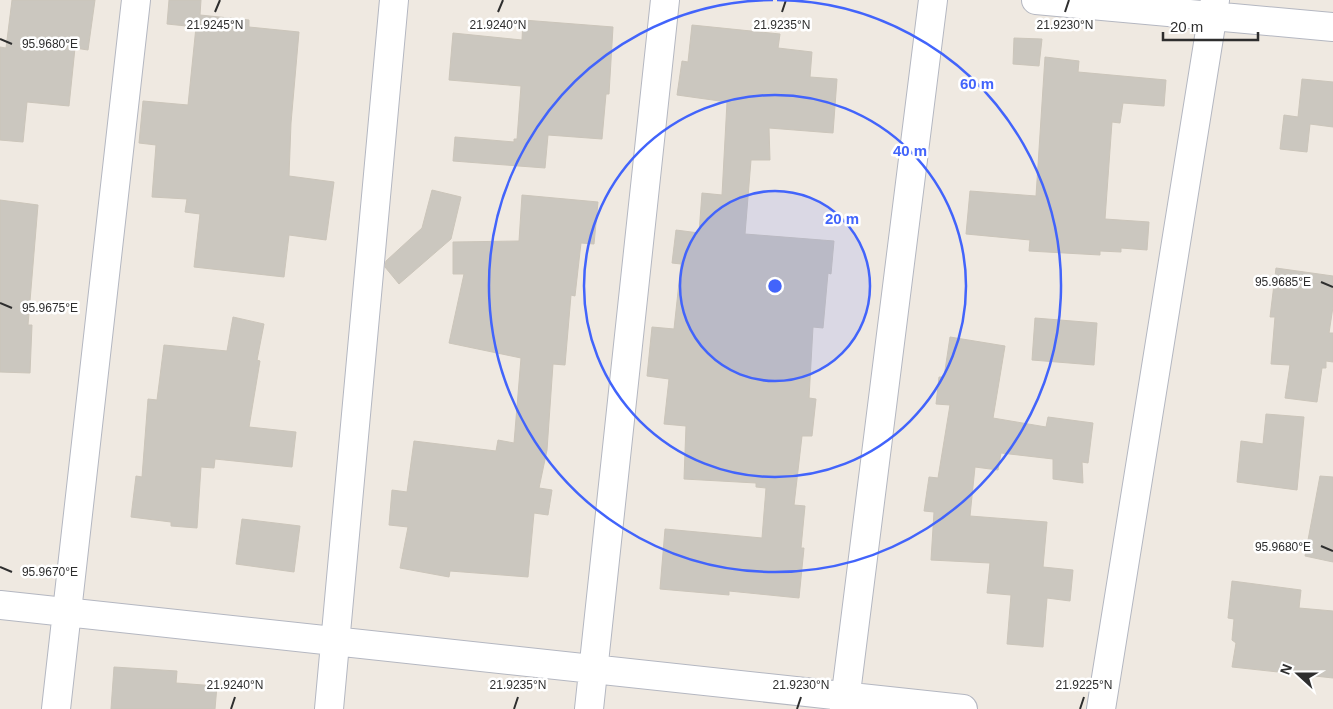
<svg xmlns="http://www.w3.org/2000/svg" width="1333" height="709" font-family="Arial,sans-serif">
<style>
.building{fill:#cbc7bf;stroke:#cbc5ba}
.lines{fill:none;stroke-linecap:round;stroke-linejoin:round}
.street-casing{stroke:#b4b7c1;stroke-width:30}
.street{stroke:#fff;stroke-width:28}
.ticks{fill:none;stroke:#2e2e2e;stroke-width:2}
.ring{fill:none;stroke:#4264fb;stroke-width:2.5}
.ticks-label{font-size:12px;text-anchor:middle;fill:#2e2e2e;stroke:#fff;stroke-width:5;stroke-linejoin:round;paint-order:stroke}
.centre{fill:#4264fb;stroke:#fff;stroke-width:2.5}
.ring-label{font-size:15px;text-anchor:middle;font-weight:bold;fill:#4264fb;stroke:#fff;stroke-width:5;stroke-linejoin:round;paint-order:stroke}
</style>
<rect width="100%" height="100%" fill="#efe9e1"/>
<path class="building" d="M12,0h83l-7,50 -13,-2 -6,58 -42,-4 -4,40 -23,-2v-93l6,1z
M169,0h32l-1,15 49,5v7l50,5 -8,91 -2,53 45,6 -8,58 -37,-5 -5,42 -90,-10 6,-53 -15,-2 2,-13 -35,-2 4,-52 -17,-2 4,-42 45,4 8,-78 -29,-3z
M523,20l90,7 -4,67h-3l-4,45 -54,-4 -3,33 -92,-7 2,-24 59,5v-3h3l4,-53 -72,-6 4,-47 69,7z
M692,25l88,9 -2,14 34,4 -2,25 27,2 -4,54 -64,-5 1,32h-19l-6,74 89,7 -3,33 -3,-1 -5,55 -10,-1 -4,71 7,1 -4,37h-10l-8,69 11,1 -4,42h3l-5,50 -70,-7v4l-69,-6 5,-60 97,9 4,-50 -10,-1v-4l-72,-4 2,-53 -22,-2 5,-45 -22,-3 5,-49 22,2 7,-65 -9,-1 4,-33 23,3 3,-40 20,2 5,-93 -50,-7 5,-34 6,1z
M1014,38l28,1 -3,27 -26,-2z
M1045,57l34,4 -1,11 88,8 -2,26 -41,-3 -3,20 -8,-1 -7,97 44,3 -2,28 -26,-2v4l-21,-1v4l-71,-4 1,-11 -64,-6 4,-43 66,5z
M1302,79l31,3v45l-23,-3 -3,28 -27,-3 4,-34 14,2z
M432,190l29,7 -10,42 -52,45 -14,-17 1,-6 36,-33z
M522,195l76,7 -4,42 -13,-1 -6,53 -4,-1 -6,70 -12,-1 -6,86 -8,38 13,2 -4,25 -14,-2 -6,64 -78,-6 -1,6 -49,-9 8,-41 -19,-2 3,-35 15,2 7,-51 82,10 2,-11 16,3 7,-85 -72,-15 15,-69h-11v-32l66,-1z
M0,200l38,5 -10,120h4l-2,48 -30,-1z
M1276,268l57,8v31l-4,26h4v29l-7,-1v7h-4l-5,34 -32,-4 5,-33 -19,-1 4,-47h-5z
M233,317l31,7 -7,36 3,1 -11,66 47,5 -4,35 -77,-8 -1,9 -13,-1 -4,61 -26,-2v-4l-40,-5 5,-41 6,1 6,-78 9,1 7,-55 63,6z
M1035,318l62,5 -3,42 -62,-5z
M950,337l55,9 -12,72 53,9 2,-10 45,6 -5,40 -6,-1 1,21 -30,-4v-20l-52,-6 -3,17 -23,-3 -5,49 77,6 -4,45 30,3 -3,31 -23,-3 -4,49 -36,-3 4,-49 -24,-2 3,-30 -59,-3 3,-48 -10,-1 5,-34 9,1 12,-73 -14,-1 3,-27h5z
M1266,414l38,3 -7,73 -60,-8 4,-41 22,3z
M1320,476l13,1v85l-28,-6z
M242,519l58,7 -6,46 -58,-8z
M1232,581l69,9 -2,18 34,3v67l-101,-11 4,-24 -4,-3 2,-21 -6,-1z
M114,667l63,4 -1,12 41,3 -2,23h-104z"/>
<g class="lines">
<defs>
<path id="street" d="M1036,0l297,27
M0,605l963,104
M56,709l80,-709
M329,709l65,-709
M589,709l76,-709
M844,709l89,-709
M1101,709l114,-709"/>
</defs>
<use href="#street" class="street-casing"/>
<use href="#street" class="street"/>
</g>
<path class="ticks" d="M215,12l5,-12M498,12l5,-12M782,12l4,-12M1065,12l4,-12M0,39l12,5M1321,282l12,5M0,303l12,5M1321,546l12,5M0,567l12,5M231,709l4,-12M514,709l4,-12M797,709l4,-12M1080,709l4,-12"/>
<circle cx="775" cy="286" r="95" fill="#4264fb" fill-opacity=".12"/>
<g class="ring">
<circle cx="775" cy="286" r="95"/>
<circle cx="775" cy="286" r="191"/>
<path d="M777 0A286 286 0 1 1 773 0"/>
</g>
<g class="ticks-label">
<text x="215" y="29">21.9245°N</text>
<text x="498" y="29">21.9240°N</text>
<text x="782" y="29">21.9235°N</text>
<text x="1065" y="29">21.9230°N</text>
<text x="50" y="48">95.9680°E</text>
<text x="1283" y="286">95.9685°E</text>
<text x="50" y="312">95.9675°E</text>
<text x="1283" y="551">95.9680°E</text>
<text x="50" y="576">95.9670°E</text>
<text x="235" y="689">21.9240°N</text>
<text x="518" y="689">21.9235°N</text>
<text x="801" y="689">21.9230°N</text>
<text x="1084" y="689">21.9225°N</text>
</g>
<circle cx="775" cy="286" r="8" class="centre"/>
<g class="ring-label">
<text x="977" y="89">60 m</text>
<text x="910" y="156">40 m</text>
<text x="842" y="224">20 m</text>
</g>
<g transform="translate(1298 674) rotate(291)" stroke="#ffffff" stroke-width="4" paint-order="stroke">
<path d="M0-4L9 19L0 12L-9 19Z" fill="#2e2e2e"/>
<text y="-8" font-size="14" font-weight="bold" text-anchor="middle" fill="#2e2e2e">N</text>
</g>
<path d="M1163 32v8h95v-8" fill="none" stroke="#2e2e2e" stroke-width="2.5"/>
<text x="1170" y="32" font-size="15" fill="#2e2e2e" stroke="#ffffff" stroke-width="4" paint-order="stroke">20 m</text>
</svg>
